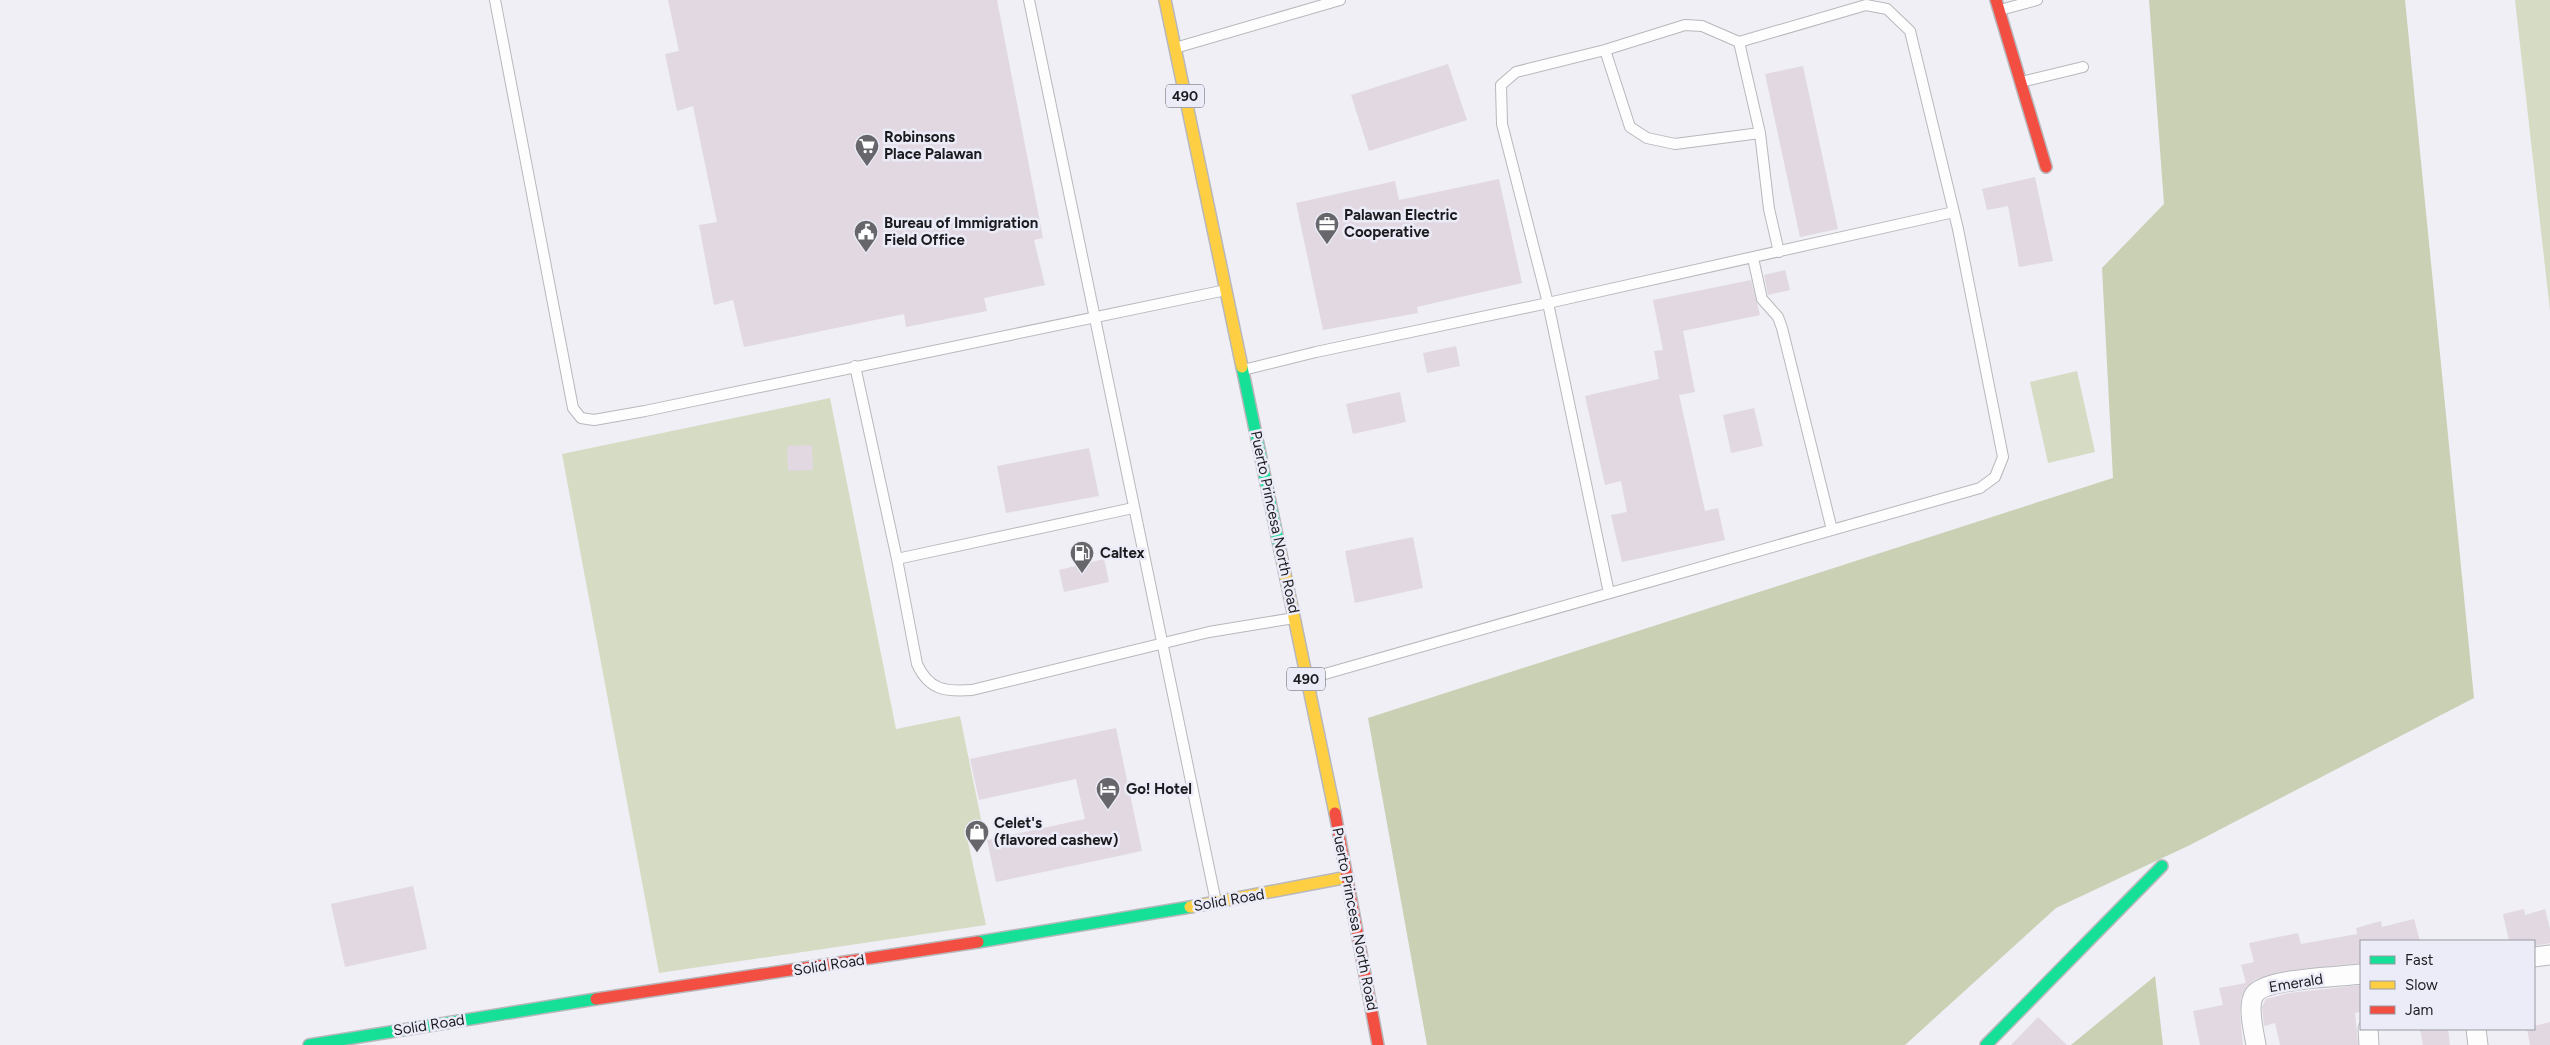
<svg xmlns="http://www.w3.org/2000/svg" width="2550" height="1045" font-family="Figtree,sans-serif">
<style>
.green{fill:#d6dcc4}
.forest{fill:#c9d0b3}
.building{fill:#e1d8e2}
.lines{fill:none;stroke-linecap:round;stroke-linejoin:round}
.lane-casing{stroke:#b8b8bc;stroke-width:12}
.street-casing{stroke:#b8b8bc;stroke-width:21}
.fast-casing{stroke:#b8b8bc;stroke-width:14}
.slow-casing{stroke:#b8b8bc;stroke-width:14}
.jam-casing{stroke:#b8b8bc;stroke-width:14}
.lane{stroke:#fdfdfe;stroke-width:10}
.street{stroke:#fdfdfe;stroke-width:19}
.fast{stroke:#16e098;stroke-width:11}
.slow{stroke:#ffcf43;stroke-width:11}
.jam{stroke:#f24e42;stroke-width:11}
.labels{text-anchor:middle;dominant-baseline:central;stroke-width:5;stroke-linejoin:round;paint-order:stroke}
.shield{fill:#ececf8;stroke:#5a5a61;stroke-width:1}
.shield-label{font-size:14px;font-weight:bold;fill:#1c1c20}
.poi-label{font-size:15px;font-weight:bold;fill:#1c1c20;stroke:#ececf8;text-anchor:start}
.street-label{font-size:15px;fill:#1c1c20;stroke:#ececf8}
</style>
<rect width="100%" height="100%" fill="#efeff5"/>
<path class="green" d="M2515,0h35v311z
M2077,371l18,81 -47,11 -18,-81z
M830,398l66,331 64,-13 22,108 -17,4 21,97 -327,48 -97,-519z"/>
<path class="forest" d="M2149,0h256l69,698 -284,147 -134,63 -151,137h-478l-59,-327 745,-240 -11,-210 62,-64z
M2155,976l8,69h-92z"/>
<path class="building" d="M668,0h329l46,238 -9,2 11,45 -61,13 3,13 -81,16 -2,-13 -160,33 -11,-47 -19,5 -15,-80 18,-3 -24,-116 -16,5 -12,-57 14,-3z
M1448,64l19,56 -98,31 -18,-56z
M1803,66l35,163 -38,8 -35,-163z
M2035,177l18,84 -34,6 -11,-61 -21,4 -5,-21z
M1499,179l23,104 -105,24 1,6 -95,17 -27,-127 99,-22 4,19z
M1785,270l5,20 -22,5 -4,-20z
M1751,280l9,35 -77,16 12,61 -16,3 26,116 13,-3 7,32 -103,22 -11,-47 16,-3 -6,-31 -16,4 -20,-89 74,-17 -5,-28 9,-1 -10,-50z
M1456,346l4,20 -33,7 -4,-20z
M1400,392l6,30 -53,12 -7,-30z
M1754,408l9,38 -32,7 -8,-38z
M812,445l1,25 -25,1 -1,-25z
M1089,448l10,48 -93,17 -9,-47z
M1413,537l10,51 -68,15 -10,-52z
M1104,559l5,23 -45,10 -5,-22z
M1116,728l26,123 -146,31 -9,-42 98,-21 -9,-40 -97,21 -9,-41z
M413,886l14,63 -82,18 -14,-63z
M2524,909l1,6 20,-6 5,20v14l-16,3v-5h-25l-6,-27z
M2414,919l6,22h-59v22l-76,8 -29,8 -10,8 -5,11 -1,16 3,31h-43l-7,-34 30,-6 -4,-17 27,-5 -5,-18 13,-3 -5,-19 49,-10 3,11 56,-10 -1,-6 25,-7 1,6z
M2361,985v27l-6,1 3,32h-78l-5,-22 -11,3 -2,-19 4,-8 23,-6z
M2038,1017l29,28h-56z
M2550,1022v23h-20l-3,-16h7v-3z
M2420,1029h28l2,16h-27z"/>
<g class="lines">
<defs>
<path id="lane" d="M495,0l78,408 8,10 13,2 51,-9 581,-121
M1029,0l187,902
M2000,10l37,-10
M1739,42l21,91 9,76 10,43
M1175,48l165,-48
M1605,50l25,77 17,11 28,6 85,-11
M2021,82l62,-15
M1753,258l9,41 16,18 4,11 50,202
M855,366l42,193 20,105c12,26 28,28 55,26l237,-58 85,-14
M1243,370l73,-18 232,-49 406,-91
M897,559l236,-51
M1307,679l673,-191 15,-11 8,-20 -45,-228 -48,-198 -23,-22 -21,-4 -127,37 -37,-16 -17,-1 -80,25 -89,22 -15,13 1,39 46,179 61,290"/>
<path id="street" d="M2534,957l16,-2
M2368,1029l1,16
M2476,1029l2,16
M2256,1045c-2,-13 -9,-38 -2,-50 10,-17 86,-18 107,-21"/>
<path id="fast" d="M1242,367l38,183
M978,942l212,-35
M309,1045l287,-46
M1986,1045l176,-179"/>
<path id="slow" d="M1165,0l77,367
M1280,550l55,263
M1190,907l158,-30"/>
<path id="jam" d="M1996,0l50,167
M1335,813l43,232
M596,999l382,-57"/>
</defs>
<use href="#lane" class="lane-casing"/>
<use href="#street" class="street-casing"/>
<use href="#fast" class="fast-casing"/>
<use href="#slow" class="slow-casing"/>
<use href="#jam" class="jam-casing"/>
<use href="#lane" class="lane"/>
<use href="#street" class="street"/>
<use href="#fast" class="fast"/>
<use href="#slow" class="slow"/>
<use href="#jam" class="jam"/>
</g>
<defs>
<symbol id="supermarket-pin" viewBox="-11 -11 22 30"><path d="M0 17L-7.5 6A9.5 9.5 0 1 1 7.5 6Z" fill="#66666b" stroke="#ececf8"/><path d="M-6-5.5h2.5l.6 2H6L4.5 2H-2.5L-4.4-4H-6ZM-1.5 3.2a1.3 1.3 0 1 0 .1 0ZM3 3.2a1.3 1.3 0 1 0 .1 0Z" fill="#fff"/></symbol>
<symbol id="office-pin" viewBox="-11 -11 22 30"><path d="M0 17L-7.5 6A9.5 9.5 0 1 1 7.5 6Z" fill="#66666b" stroke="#ececf8"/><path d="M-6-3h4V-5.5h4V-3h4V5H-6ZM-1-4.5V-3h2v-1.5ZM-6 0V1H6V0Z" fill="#fff"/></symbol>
<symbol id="civic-pin" viewBox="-11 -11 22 30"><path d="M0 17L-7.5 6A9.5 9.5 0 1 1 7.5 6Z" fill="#66666b" stroke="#ececf8"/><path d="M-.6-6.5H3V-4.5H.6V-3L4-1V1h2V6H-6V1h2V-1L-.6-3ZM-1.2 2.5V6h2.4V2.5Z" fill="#fff"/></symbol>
<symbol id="fuel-pin" viewBox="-11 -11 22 30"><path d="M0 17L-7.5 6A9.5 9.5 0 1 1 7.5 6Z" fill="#66666b" stroke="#ececf8"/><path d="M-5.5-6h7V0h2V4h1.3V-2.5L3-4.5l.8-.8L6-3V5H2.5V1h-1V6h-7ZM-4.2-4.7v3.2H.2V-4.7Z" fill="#fff"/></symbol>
<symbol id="hotel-pin" viewBox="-11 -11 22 30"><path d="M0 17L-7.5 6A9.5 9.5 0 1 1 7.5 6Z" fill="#66666b" stroke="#ececf8"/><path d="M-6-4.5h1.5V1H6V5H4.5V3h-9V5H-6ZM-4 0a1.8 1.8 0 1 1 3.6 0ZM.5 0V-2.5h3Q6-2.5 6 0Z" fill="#fff"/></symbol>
<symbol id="shop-pin" viewBox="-11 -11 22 30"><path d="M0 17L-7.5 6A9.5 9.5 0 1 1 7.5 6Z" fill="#66666b" stroke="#ececf8"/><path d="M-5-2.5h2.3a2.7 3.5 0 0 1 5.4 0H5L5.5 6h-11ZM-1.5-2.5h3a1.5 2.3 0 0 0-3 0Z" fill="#fff"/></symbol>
</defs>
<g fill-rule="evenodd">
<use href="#supermarket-pin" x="853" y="132" width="28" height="38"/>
<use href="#office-pin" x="1313" y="210" width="28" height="38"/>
<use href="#civic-pin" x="852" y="218" width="28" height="38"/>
<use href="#fuel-pin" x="1068" y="539" width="28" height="38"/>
<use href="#hotel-pin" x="1094" y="775" width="28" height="38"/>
<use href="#shop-pin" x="963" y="818" width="28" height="38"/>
</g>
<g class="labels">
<g class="shield">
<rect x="1166" y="84.5" width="38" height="23" rx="4"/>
<rect x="1287" y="667.5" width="38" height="23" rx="4"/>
</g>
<g class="shield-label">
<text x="1185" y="96">490</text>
<text x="1306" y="679">490</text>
</g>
<g class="poi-label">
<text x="884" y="137">Robinsons<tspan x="884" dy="17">Place Palawan</tspan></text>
<text x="1344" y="215">Palawan Electric<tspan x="1344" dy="17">Cooperative</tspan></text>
<text x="884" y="223">Bureau of Immigration<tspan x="884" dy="17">Field Office</tspan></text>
<text x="1100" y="553">Caltex</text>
<text x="1126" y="789">Go! Hotel</text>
<text x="994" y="823">Celet's<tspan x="994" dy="17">(flavored cashew)</tspan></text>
</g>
<g class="street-label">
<text transform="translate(1275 522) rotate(78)">Puerto Princesa North Road</text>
<text transform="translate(1229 900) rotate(-10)">Solid Road</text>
<text transform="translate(1355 919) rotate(79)">Puerto Princesa North Road</text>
<text transform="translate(829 965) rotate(-9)">Solid Road</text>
<text transform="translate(2296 983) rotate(-9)">Emerald</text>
<text transform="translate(429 1025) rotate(-9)">Solid Road</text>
</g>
</g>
<rect x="2360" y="940" width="175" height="90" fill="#ececf8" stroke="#9999a2"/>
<rect x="2370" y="956" width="25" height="8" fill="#16e098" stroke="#9999a2"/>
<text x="2405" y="965" font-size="15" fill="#1c1c20">Fast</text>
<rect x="2370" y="981" width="25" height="8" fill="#ffcf43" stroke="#9999a2"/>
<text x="2405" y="990" font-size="15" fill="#1c1c20">Slow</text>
<rect x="2370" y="1006" width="25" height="8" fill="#f24e42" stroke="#9999a2"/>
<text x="2405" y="1015" font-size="15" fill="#1c1c20">Jam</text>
</svg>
